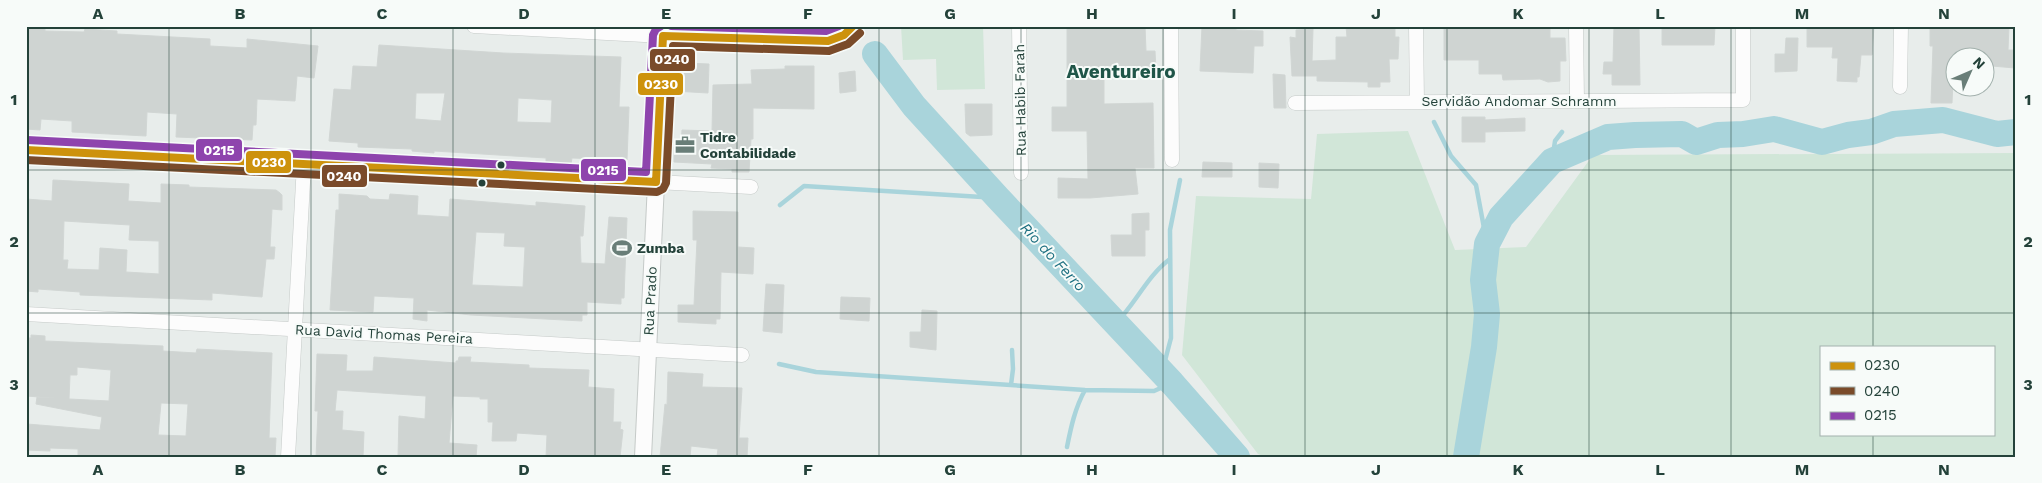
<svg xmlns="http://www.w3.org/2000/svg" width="2042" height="483" font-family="'Work Sans',sans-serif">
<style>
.green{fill:#d1e6d8;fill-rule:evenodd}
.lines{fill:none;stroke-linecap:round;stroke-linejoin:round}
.stream{stroke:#a9d4db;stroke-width:4.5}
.river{stroke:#a9d4db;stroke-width:26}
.building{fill:#cfd4d2;stroke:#d1d6d4;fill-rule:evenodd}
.minor-casing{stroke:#c5cac8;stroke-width:15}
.tertiary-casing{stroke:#c5cac8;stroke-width:18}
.minor{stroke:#fcfcfc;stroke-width:14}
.tertiary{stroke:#fcfcfc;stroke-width:16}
.bus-1-casing{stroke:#f7fbf9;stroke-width:11}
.bus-2-casing{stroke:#f7fbf9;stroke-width:11}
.bus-3-casing{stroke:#f7fbf9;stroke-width:11}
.bus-1{stroke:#cd920c;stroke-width:8}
.bus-2{stroke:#7a4b2a;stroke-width:8}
.bus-3{stroke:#8e44ad;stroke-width:8}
.grid{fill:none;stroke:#24423a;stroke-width:1;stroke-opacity:0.55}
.bus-dot{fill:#24423a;stroke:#f7fbf9;stroke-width:2}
.labels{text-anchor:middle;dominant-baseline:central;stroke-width:4;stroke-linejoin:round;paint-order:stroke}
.street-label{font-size:14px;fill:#24423a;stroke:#f7fbf9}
.poi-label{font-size:14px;font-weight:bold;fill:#24423a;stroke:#f7fbf9;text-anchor:start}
.water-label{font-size:15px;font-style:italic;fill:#1c6f80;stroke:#f7fbf9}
.district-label{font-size:19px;font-weight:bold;fill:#1f5548;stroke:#f7fbf9}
.line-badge{stroke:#f7fbf9;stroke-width:2}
.badge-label{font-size:14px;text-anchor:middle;font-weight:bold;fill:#fff}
.neatline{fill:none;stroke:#24423a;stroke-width:2}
.grid-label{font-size:16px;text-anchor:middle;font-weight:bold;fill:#24423a}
</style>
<rect width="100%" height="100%" fill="#e8edeb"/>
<path class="green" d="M901,26h82l2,63 -48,1 -1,-31 -33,1z
M1408,131l47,119 71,-3 67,-92 423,-2v304h-750l-8,-3 -76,-99 14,-159 115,3 6,-65zM1821,347h172v87h-172z"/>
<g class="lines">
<path class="stream" d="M1434,122l17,34 25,29 11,59
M1552,161l3,-20 7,-9
M780,205l24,-19 194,12
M1116,323c20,-20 31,-47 54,-64
M779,364l37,8 269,18 69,1 18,-8
M1162,372l9,-34 -1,-108 10,-50
M1011,385l2,-16 -1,-19
M1067,447c4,-20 8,-39 18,-57"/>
<path class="river" d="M875,54l39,52 84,92 174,185 65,74
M1466,457l18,-110 3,-33 -4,-34 4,-36 14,-27 51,-56 56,-24 27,-2 47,-1 14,8 22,-7 25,-1 31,-5 48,13 26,-7 23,-3 23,-8 49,-4 54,14 19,-2"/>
</g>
<path class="building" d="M1074,26h71l1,25h9l1,20 -52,-2v35l49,-1 1,65h-19l3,26 -48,4h-32v-20l30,1 -1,-48h-35v-24h15v-80z
M1202,26h34v4l27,1v15h-9l-1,27 -53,-2z
M1346,26h49v11h4l-1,22h-9l1,23h-10v5h-12v-5l-51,-1v-5h-25l-2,-39 6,1v-8l17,-1 -1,32 24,-1v-23h11z
M1444,26h106v12h15l1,23h-6v20l-12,1 -8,-3 -37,1 -1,-6h-23v-14h-35z
M1614,26h25l1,59h-28v-11h-9l1,-12h9z
M1662,26h53l-1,19h-52z
M1807,26h67l-2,29h-11l-2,22h-2v5l-20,-1 1,-23h-6l1,-11h-26z
M1930,26h79l-1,24h8l-1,18 -23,-2v-3h-8v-5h-30l-2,45h-21l2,-57h-3z
M26,28h19v3l39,1 1,-3 32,2v3l93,5v7l37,2v-9l71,7 -4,32 -17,-2 -2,25 -38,-2 -1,26h-3l-1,15 -76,-3 1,-23 -30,-2 -1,24 -74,-4v-11l-31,-2 -1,11 -14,-1z
M1786,38h12l-1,33 -22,1v-18h10z
M379,45l124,8 118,4 -2,50h10l-2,53 -55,-2 -1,6 -25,-1v-5l-112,-7v2l-22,-2v-2l-54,-2v-4l-29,-2 5,-52 17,1 2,-24 24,1zM416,93h29l-4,28 -26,-2zM518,98l34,2 -1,23 -34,-1z
M686,63l23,1 -1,29 -34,-2 1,-27z
M785,66h29v43l-61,-1v31h-2l-2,33h-17v-3l-21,-1 1,-4 -38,-2v-15h7l1,-17 30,1 1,-46 39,-1 -1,-14 34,-1z
M855,71l1,20 -16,2 -1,-20z
M1273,74l12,1 1,33h-12z
M965,104h27v31l-22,1 -4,-3z
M1462,117h23v3l40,-2v13l-40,1v10h-23z
M1203,162l29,1v14h-30z
M1259,163l20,1 -1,24 -19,-1z
M53,180l76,4 -1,17 33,2v-19l28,1v2l87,3 4,3 2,2v15l-10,-1 -2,38h5l-1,12h-8l-4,38 -50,-4v7l-132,-5v-3l-42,-3v3l-12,-1v-92l26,2zM64,221l66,4 -1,15 30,1v33l-33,-2 1,-22 -27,-2 -1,22 -32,-1 1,-9h-5z
M339,194l28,2 3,3 19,1 1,-6 28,2 -1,19 32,2 1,-18 86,7v-4l49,4 -2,30h-3l1,27 24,1 4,-47 18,1 -3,80h-3v6l-34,-2v13h-5v6l-111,-6 -44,-5v11l-14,-2 1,-21 -40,-2 -1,16 -43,-2 6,-100h3zM476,232l29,1 -1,13 21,1 -2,40 -51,-2z
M693,211l45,1v35l16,1 -1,26 -32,-2 -1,47h-4v5l-38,-2v-17h16l3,-65h-4z
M1149,213v17h-4v26h-33l-1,-21h21v-21z
M766,284l18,1 -2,48 -19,-2z
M841,297l29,1 -1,23 -29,-2z
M922,310l15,1 -1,39 -26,-3v-15h11z
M31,335l14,1v5l118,5v5l33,2 1,-4 75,4 -3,85h7l-1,19h-197v-8l-28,-1v3l-24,-1 1,-26 73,6 2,-13 -66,-13 1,-7 17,1 -28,-2v-58h5zM77,367l34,3 -2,31 -40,-2 1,-24h7zM161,403l27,1 -2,32 -28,-1z
M317,354l30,1 -1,16h27l1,-14 82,6v-2h2l1,-4h12l-1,5 59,3v3l60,2 -1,17 26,2 -1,33h8l-1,7 3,1 -3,27h-74l1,-22 -30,-2 -1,8h-24l1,-19h-5v-23h-8v-2l-27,-1 -4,47 28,2 -1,12h-78l1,-41 26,3 1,-23 -89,-6 -2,21h8l-1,19 22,2 -1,25h-47l2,-46h-3z
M668,372l35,2 -1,13 40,1 -3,50h9l-1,19 -30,-1 1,-7 -27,-3 -1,11h-30l5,-53 2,1z"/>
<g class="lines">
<defs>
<path id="minor" d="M474,26l189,10 1,-10
M1019,26l2,147
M1171,26l1,134
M1416,26l1,76
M1576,26l1,75
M1900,87l1,-61
M1295,103l448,-3v-74
M656,182l95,5
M26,314l716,41
M288,457l16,-293"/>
<path id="tertiary" d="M26,150l630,32
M643,457l20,-421 165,5 16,-6 9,-9"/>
</defs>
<use href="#minor" class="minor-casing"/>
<use href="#tertiary" class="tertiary-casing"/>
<use href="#minor" class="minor"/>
<use href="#tertiary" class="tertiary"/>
<defs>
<path id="bus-1" d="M26,150l630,32 7,-146 165,5 16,-6 9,-9"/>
<path id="bus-2" d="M26,160l631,32 6,-3 3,-6 7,-137 156,5 19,-7 12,-11"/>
<path id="bus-3" d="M671,26l155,5 13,-5
M27,140l619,32 7,-137 3,-6 5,-3"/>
</defs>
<use href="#bus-1" class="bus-1-casing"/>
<use href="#bus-2" class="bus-2-casing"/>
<use href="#bus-3" class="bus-3-casing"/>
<use href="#bus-1" class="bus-1"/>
<use href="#bus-2" class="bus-2"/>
<use href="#bus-3" class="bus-3"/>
</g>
<path class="grid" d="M169,26v431M311,26v431M453,26v431M595,26v431M737,26v431M879,26v431M1021,26v431M1163,26v431M1305,26v431M1447,26v431M1589,26v431M1731,26v431M1873,26v321M26,170h1990M26,313h1990M1873,434v23"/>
<defs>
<symbol id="office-bare" viewBox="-9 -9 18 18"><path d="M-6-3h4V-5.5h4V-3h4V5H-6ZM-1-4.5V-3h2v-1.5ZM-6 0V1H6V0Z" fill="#697e78" stroke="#f7fbf9" stroke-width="2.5" paint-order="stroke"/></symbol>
<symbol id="stadium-bare" viewBox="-9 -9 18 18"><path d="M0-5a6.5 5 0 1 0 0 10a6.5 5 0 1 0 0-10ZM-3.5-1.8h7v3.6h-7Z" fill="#697e78" stroke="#f7fbf9" stroke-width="2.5" paint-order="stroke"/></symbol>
</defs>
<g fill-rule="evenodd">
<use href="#office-bare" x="671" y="131" width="28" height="28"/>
<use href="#stadium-bare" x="608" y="234" width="28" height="28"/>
</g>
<g class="bus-dot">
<circle cx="501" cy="165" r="4.5"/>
<circle cx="482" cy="183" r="4.5"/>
</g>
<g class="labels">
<g class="street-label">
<text transform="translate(1020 100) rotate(-91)">Rua Habib Farah</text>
<text x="1519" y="101">Servidão Andomar Schramm</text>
<text transform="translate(650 301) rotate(-87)">Rua Prado</text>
<text transform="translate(384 334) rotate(3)">Rua David Thomas Pereira</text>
</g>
<g class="poi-label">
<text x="700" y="137">Tidre<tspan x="700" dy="16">Contabilidade</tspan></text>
<text x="637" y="248">Zumba</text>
</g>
<g class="water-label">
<text transform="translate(1053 257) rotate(47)">Rio do Ferro</text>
</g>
<g class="district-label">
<text x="1121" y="71">Aventureiro</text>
</g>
</g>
<g class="line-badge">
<rect x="649" y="48" width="47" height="24" rx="5" fill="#7a4b2a"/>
<rect x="637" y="72" width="47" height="24" rx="5" fill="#cd920c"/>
<rect x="195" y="138" width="48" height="24" rx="5" fill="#8e44ad"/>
<rect x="245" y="150" width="47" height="24" rx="5" fill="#cd920c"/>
<rect x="580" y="158" width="47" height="24" rx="5" fill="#8e44ad"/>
<rect x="321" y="164" width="47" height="24" rx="5" fill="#7a4b2a"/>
</g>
<g class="badge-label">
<text x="672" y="64">0240</text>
<text x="661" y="89">0230</text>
<text x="219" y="155">0215</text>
<text x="269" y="167">0230</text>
<text x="603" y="175">0215</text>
<text x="344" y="181">0240</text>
</g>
<rect width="2042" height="483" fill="none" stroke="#f7fbf9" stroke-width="55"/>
<rect x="1820" y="346" width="175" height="90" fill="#f7fbf9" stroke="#a3b1ad"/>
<rect x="1830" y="362" width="25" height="8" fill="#cd920c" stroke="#a3b1ad"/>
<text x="1864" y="370" font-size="15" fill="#24423a">0230</text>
<rect x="1830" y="387" width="25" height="8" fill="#7a4b2a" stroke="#a3b1ad"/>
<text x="1864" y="396" font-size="15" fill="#24423a">0240</text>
<rect x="1830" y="412" width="25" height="8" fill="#8e44ad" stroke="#a3b1ad"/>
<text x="1864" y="420" font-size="15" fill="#24423a">0215</text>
<g transform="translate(1970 72) rotate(45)"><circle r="24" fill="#f7fbf9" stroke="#a3b1ad"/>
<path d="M0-4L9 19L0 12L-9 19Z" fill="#697e78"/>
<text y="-8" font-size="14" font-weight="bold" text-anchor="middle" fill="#24423a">N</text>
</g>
<rect x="28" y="28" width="1986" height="428" class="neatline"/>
<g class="grid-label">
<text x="98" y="19">A</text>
<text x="240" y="19">B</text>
<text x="382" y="19">C</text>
<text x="524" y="19">D</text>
<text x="666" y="19">E</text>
<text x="808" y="19">F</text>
<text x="950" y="19">G</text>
<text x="1092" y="19">H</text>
<text x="1234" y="19">I</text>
<text x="1376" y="19">J</text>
<text x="1518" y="19">K</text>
<text x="1660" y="19">L</text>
<text x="1802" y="19">M</text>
<text x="1944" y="19">N</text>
<text x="14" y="105">1</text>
<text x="2028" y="105">1</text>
<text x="14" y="247">2</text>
<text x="2028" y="247">2</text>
<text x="14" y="390">3</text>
<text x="2028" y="390">3</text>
<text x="98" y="475">A</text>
<text x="240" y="475">B</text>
<text x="382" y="475">C</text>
<text x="524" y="475">D</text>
<text x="666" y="475">E</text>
<text x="808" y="475">F</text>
<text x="950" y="475">G</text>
<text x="1092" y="475">H</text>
<text x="1234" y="475">I</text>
<text x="1376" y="475">J</text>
<text x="1518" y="475">K</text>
<text x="1660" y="475">L</text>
<text x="1802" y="475">M</text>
<text x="1944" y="475">N</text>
</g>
</svg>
